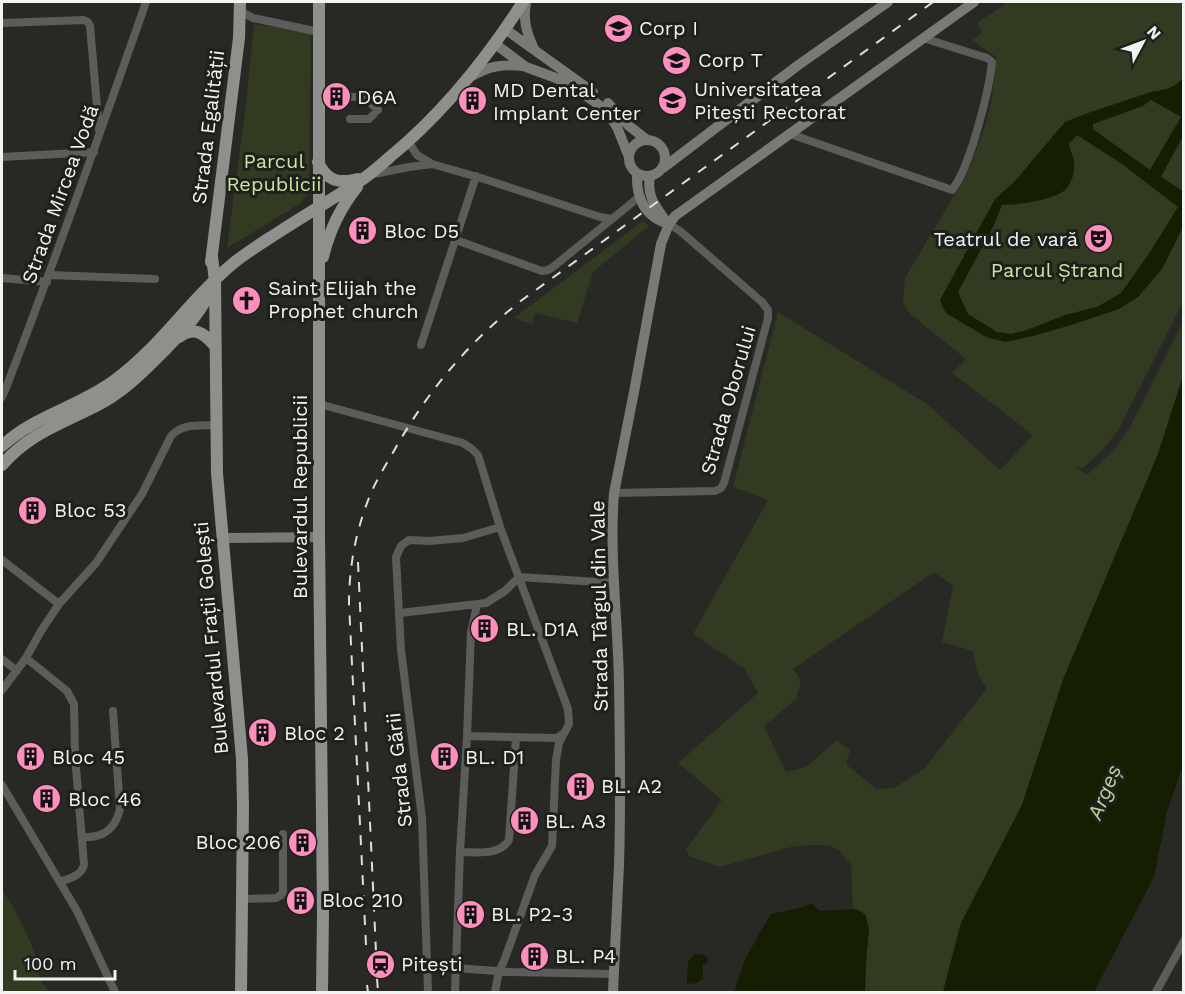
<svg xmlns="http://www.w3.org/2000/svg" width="1185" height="994" font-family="'Work Sans',sans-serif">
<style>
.green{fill:#323a21;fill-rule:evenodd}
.water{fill:#151e00;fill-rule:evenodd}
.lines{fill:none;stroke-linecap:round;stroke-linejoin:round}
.street{stroke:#5c5d5b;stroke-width:8}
.secondary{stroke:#787a76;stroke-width:10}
.primary{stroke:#8e908b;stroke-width:12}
.rail{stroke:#dddfdc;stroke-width:2;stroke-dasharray:10 10;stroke-linecap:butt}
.labels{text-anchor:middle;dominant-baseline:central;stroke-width:6;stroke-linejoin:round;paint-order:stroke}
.poi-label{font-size:20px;fill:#f2f4f1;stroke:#1e201c;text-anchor:start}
.street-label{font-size:20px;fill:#f2f4f1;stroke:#1e201c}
.park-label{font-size:20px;fill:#cee3a2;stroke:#1e201c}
.water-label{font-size:21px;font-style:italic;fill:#bcd090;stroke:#1e201c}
</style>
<rect width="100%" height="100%" fill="#282925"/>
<path class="green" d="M1009,2h174v300l-64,127 -17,22 -20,17 -6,-1 11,8 28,-26 14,-20 54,-107v54l-25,78 -94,223 -42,128 -61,118 -18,69h-78l1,-31 3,-32 -4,-15 -12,-4 -2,-45 -12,-15 -10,-5h-22l-16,2 -71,20 -31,-11 -3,-7 36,-49 -44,-37 80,-70 -14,-25 -51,-34 75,-134 -35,-13 45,-175 149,92 73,66 33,-35 -81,-62 14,-14 -56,-45 -7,-12 2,-24 62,-104 18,-48 6,-22 5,-47 -24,-17 10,-7 -5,-10zM934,572l19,14 -11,56 31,9 5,24 9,13 -63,81 -30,19 -18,1 -30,-25 4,-14 -13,-10 -31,27 -20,5 -22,-46 32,-27 5,-18 -8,-12z
M254,24l57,9 -2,158 -8,12 -74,45 19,-144z
M643,221l6,5 -56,46 -16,51 -42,-10 -3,11 -18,-6z
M2,890l12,18 7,14 12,26 8,34 9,10h-48z"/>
<path class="water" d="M1183,78v58l-22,41 22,14v36l-21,42 -24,28 -19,12 -48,16 -38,11 -28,6 -19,-5 -40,-24 -4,-7 -2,-6 55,-101 19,-17 51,-60 20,-8 69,-23c11,0 22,-5 29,-13zM1151,100l30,17 -31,53 -57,-41v-5l50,-18zM1077,135l45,29 56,43 -28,45 -29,41 -24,14 -32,8 -38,15 -16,4 -14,-2 -29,-18 -10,-22 36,-67 8,-20c16,0 53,-5 64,-16 6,-7 9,-17 8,-26 0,-6 -4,-13 -5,-19z
M1183,376v390l-16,45 -13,66 -60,115h-151l18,-69 61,-118 42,-128 94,-223z
M812,903l8,8 36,-2 9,5 4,15 -3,32 -1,31h-131l11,-33 26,-45 33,-7z
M694,954l11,1 3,5 -1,3 -4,1v15l-4,2 -1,2 -11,1 1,-22z"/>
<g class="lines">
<path class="street" d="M240,11l13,7 66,14
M2,23l82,-3 4,2 2,4 9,104
M348,97h16l14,13
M350,119h19l5,-5
M790,134l162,56c11,-14 15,-30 21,-46 8,-27 16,-54 19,-82l-5,-4 -64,-20
M408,141l9,14 15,9 49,14 119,39 12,2 27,-22
M2,157l92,-5
M374,174l35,-7 23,-3
M456,240l86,31 6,-1 5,-3 59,-48
M49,275l106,4
M2,278l45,4
M421,345l55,-169
M2,397l4,-9c49,-128 95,-257 140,-386
M319,404l144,39 9,6 6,6 22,72 68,182 1,15 -10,19 -3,17 -4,86 -17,29 -31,86 -5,10 -4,21
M614,493l101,-2 6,-3 3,-5 44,-165v-8l-6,-8 -82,-71 -11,-7
M2,560l57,44
M400,613l86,-10 19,-12 14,-14 95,6
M26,658l41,33 7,13 1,51 9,110c-3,11 -14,13 -24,17
M2,659l15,12
M2,690l24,-32 15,-27 18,-27 37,-41 46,-69 29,-58c11,-13 29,-10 45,-11
M467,736l4,-104 6,-27
M2,785l75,126 38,81
M83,837c20,1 32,-7 37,-28l-7,-98
M460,852c17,0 39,4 49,-12l7,-102
M243,899l33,-1 5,-3 2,-3v-58
M456,968l54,4 104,2
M428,992l-6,-174 -21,-168 -5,-93 5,-11 8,-6 20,1 34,-3 37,-11
M455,992l5,-140 7,-116 90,2 7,-5
M1156,992l28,-51"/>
<path class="secondary" d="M526,2c-3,19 0,29 8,47
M505,29l88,63
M494,43l32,24 30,11 15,7 28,20 13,14 5,8 12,30
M470,77c20,-11 30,-13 53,-11
M608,103l20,22 19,15
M629 158a18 18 0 1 1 36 0a18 18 0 1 1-36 0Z
M663,168l134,-102 91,-64
M637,174c-1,23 7,43 32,50
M650,177c-4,20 7,31 18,47
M222,538l97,-1
M613,992c2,-42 4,-84 6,-127 2,-60 1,-121 0,-181 -1,-64 -10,-128 -5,-191l20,-101 27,-148 8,-20 6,-8 299,-214"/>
<path class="primary" d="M319,2v535l4,376 -1,79
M318,162c9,19 20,22 40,17
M212,257l3,24 2,192 25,286 1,47 -2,186
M323,257c6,-25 17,-49 34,-70
M211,262l28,-224 1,-36
M179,337c16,-11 25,-4 36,9
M2,446c33,-31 77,-39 113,-66 44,-32 74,-79 115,-114 15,-13 32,-23 49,-34 28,-18 57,-35 84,-53 10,-7 19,-15 28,-23 52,-43 96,-98 132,-154
M2,465c27,-31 57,-40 92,-58 29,-14 49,-35 71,-57 18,-19 38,-39 47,-63"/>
<path class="rail" d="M358,562l18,390
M366,945l-17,-341c0,-38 7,-75 22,-111 7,-16 16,-30 24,-44 34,-60 74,-107 127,-149l411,-298
M377,978l1,14
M367,985l1,7"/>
</g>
<defs>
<symbol id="university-disc" viewBox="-11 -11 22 22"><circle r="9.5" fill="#fe8ebe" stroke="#1e201c"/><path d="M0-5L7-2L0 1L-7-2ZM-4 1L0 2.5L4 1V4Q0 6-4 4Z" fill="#111"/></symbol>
<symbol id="building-disc" viewBox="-11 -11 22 22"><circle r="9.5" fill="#fe8ebe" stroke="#1e201c"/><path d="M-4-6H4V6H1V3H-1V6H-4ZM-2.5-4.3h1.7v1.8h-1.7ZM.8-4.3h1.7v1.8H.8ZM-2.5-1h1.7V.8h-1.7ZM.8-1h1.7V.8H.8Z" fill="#111"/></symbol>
<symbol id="theatre-disc" viewBox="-11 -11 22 22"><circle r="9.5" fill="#fe8ebe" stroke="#1e201c"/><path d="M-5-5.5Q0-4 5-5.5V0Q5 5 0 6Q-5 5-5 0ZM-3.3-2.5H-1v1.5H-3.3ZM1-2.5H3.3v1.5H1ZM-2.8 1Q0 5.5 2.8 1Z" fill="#111"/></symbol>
<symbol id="church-disc" viewBox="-11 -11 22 22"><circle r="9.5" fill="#fe8ebe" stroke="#1e201c"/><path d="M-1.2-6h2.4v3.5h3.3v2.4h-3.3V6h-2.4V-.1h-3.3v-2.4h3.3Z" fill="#111"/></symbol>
<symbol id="station-disc" viewBox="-11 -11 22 22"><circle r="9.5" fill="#fe8ebe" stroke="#1e201c"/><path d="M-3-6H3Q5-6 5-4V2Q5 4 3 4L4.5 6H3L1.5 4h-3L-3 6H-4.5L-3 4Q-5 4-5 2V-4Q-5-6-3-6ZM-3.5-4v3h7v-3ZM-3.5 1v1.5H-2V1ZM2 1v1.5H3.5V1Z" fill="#111"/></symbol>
</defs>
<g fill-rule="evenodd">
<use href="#university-disc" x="602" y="12" width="33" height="33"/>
<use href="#university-disc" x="660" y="44" width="33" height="33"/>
<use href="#building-disc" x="320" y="80" width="33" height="33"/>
<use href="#university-disc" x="656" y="84" width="33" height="33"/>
<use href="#building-disc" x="456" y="84" width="33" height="33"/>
<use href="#building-disc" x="346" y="214" width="33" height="33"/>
<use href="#theatre-disc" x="1082" y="222" width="33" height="33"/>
<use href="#church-disc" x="230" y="284" width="33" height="33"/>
<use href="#building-disc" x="16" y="494" width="33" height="33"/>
<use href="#building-disc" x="468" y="612" width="33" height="33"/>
<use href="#building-disc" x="246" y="716" width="33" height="33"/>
<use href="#building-disc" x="14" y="740" width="33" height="33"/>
<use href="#building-disc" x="428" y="740" width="33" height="33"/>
<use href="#building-disc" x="564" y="770" width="33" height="33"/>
<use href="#building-disc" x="30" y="782" width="33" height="33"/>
<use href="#building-disc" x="508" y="804" width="33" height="33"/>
<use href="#building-disc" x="286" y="826" width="33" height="33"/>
<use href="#building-disc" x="284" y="884" width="33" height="33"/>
<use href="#building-disc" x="454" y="898" width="33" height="33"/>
<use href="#building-disc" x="518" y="940" width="33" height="33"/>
<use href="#station-disc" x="364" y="948" width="33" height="33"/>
</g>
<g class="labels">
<g class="poi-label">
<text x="639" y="28">Corp I</text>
<text x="698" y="60">Corp T</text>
<text x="694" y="89">Universitatea<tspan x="694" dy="23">Pitești Rectorat</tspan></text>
<text x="493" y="90">MD Dental<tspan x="493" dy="23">Implant Center</tspan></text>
<text x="357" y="97">D6A</text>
<text x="384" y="231">Bloc D5</text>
<text x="1078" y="239" text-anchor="end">Teatrul de vară</text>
<text x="268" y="288">Saint Elijah the<tspan x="268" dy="23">Prophet church</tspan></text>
<text x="54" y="510">Bloc 53</text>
<text x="506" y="629">BL. D1A</text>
<text x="284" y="733">Bloc 2</text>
<text x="52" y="757">Bloc 45</text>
<text x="465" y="757">BL. D1</text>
<text x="601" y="786">BL. A2</text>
<text x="68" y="799">Bloc 46</text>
<text x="545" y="821">BL. A3</text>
<text x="281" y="842" text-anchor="end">Bloc 206</text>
<text x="322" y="900">Bloc 210</text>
<text x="491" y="914">BL. P2-3</text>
<text x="555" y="956">BL. P4</text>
<text x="401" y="964">Pitești</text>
</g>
<g class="street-label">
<text transform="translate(208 127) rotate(-83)">Strada Egalității</text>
<text transform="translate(60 194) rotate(-70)">Strada Mircea Vodă</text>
<text transform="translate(728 400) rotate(-74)">Strada Oborului</text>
<text transform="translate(300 497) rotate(-90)">Bulevardul Republicii</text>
<text transform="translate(599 606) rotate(-91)">Strada Târgul din Vale</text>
<text transform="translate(211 638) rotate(-95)">Bulevardul Frații Golești</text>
<text transform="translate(399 770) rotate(-96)">Strada Gării</text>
</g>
<g class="park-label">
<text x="274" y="161">Parcul<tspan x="274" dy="23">Republicii</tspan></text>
<text x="1057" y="270">Parcul Ștrand</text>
</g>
<g class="water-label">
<text transform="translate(1104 792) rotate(-68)">Argeș</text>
</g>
</g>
<rect width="1185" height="994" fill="none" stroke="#f2f4f1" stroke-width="6"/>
<g transform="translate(1143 42) rotate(49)" stroke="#1e201c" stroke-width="4.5" paint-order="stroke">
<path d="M0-4.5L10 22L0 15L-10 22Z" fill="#f2f4f1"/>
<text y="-9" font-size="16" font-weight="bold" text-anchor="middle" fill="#f2f4f1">N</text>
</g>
<path d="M15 970v9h100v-9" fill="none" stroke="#f2f4f1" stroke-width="3"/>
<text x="24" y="970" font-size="18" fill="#f2f4f1" stroke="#1e201c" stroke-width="4.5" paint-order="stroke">100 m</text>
</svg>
